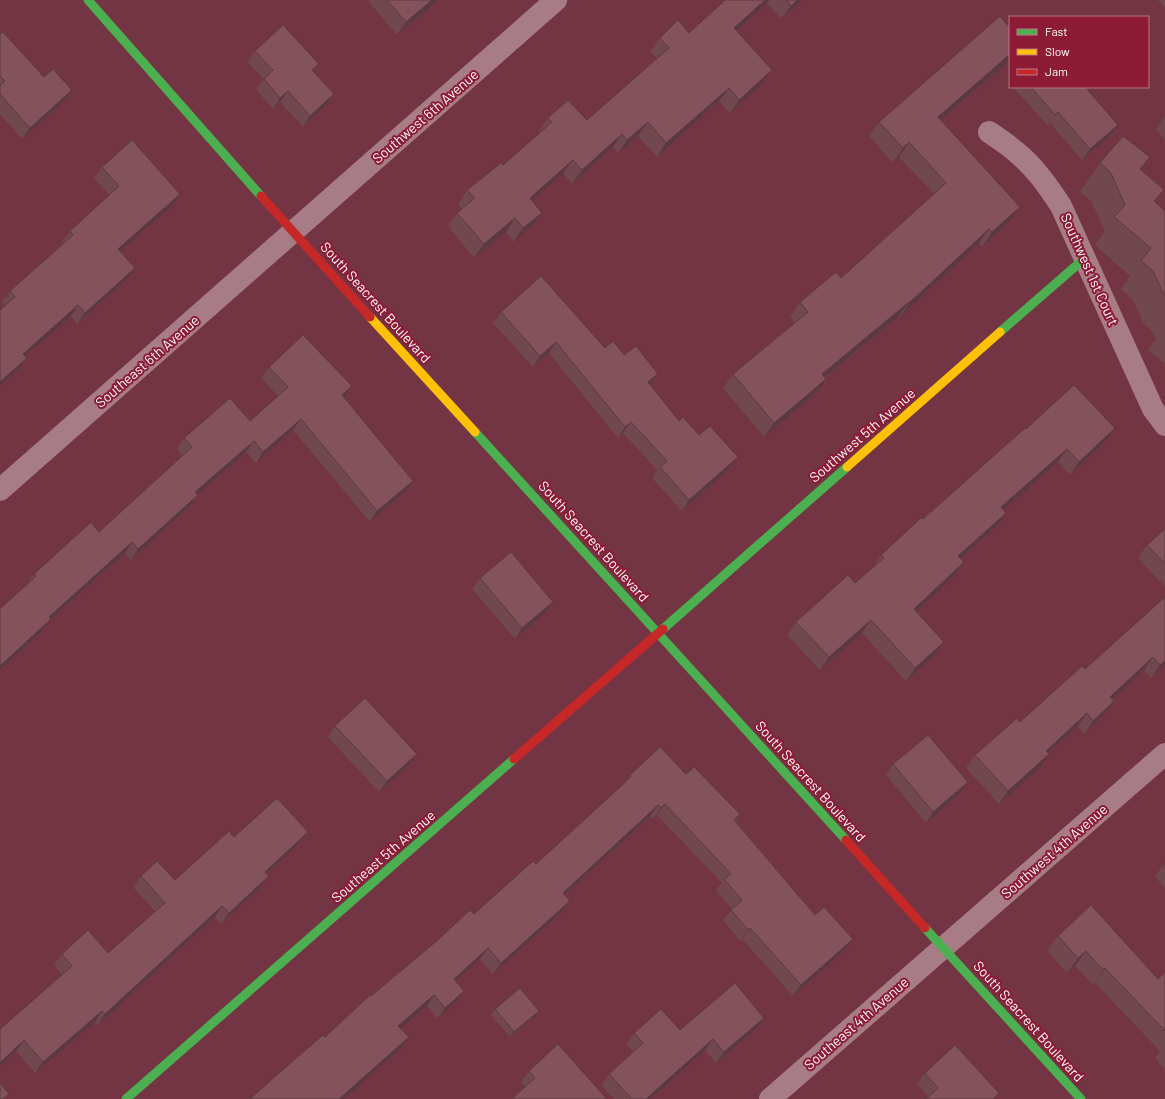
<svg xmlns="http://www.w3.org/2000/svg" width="1165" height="1099" font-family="Barlow,sans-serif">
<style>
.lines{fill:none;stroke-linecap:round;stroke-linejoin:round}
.street{stroke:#a77c86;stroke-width:22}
.fast{stroke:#4caf50;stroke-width:9}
.slow{stroke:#ffc107;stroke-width:9}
.jam{stroke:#c62828;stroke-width:9}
.wall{fill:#714750}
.shaded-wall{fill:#5c3941}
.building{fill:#83525d;stroke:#5c3941}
.labels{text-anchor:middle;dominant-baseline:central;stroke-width:4;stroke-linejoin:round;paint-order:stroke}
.street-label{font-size:14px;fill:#fff;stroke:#8d1b35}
</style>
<rect width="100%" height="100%" fill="#733543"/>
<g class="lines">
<path class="street" d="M989,132c9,6 18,12 26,19 19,15 33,35 46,55l92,203 12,16
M0,490l556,-490
M770,1099l395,-345"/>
<path class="fast" d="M88,0l173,196
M1000,332l85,-74
M475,432l371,408
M663,629l184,-162
M925,928l156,171
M126,1099l388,-340"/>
<path class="slow" d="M370,317l105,115
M847,467l153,-135"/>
<path class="jam" d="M261,196l109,121
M514,759l149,-130
M846,840l79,88"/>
</g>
<path class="wall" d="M370,0h69l-42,35 -28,-33z
M725,0h78l-22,19 -14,-16 -30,28 35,39 -9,13 -33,30 -11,-12 -62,56 -19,-21 -20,17 -5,-6 -41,37 -9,-11 -31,28 10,12 -10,13 -19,16 -7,-10 -32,26 -26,-32 9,-13 5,-4 -4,-5 9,-14 36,-25 37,-32 -1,-2 9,-13 39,2 70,-62 -7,-7 10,-13 29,-5z
M1158,0h7v8z
M1010,28v32l-69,60 69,101 -28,26 -3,-4 -79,74 -1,-1 -74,62 -9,15 -52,44 -41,-49 10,-14 62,-52 -5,-5 10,-15 41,-24 93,-84 -35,-37 -6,6 -24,-27 10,-14z
M0,34l44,43 20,24 -42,38 -22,-25z
M255,51l64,13 -6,8 21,22 -8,11 -23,22 -23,-25 -7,7 -17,-19 8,-11 -17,-17z
M1015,87h70l33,38 -8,11 -28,24 -32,-37 -2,3 -34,-38z
M1165,116v24l-9,-11z
M1150,157l-9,13 23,20 -9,12 10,9v153l-17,-14 8,-11 -4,-8 -8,-7 -11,-24 -12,-11 9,-13 -35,-31 10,-14 -14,-30 -11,-9 20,-29z
M102,167l78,27 -7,11 -53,46 7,28 -50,45 -6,-8 -46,40 2,2 -8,11 -19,17v-76l5,-4 -3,-4 8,-11 53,-48 -1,-1 8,-11 40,-36 -16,-17z
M501,312l104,36 19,7 26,30 29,36 20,14 39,22 -8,11 -48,43 -30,-33 5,-8 -34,-37 -5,5 -69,-85 -16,14 -40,-44z
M269,367l74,30 62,95 -35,30 -77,-92 -37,33 -10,-11 -49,43h1l-8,11 -59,54 -6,-7 -74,66 -8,11 -43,40v-61l26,-24 8,-11 65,-42 83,-76 -5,-7 7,-11 66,-17 28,-25 -17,-18z
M1026,429l80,12 -36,34 -12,-13 -55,48 3,3 -9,13 -36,33 -6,16 -39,36 28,31 -9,13 -29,26 -44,-48 -42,37 -33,-35 9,-13 59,-39 18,-15 8,-13z
M1165,529v58l-27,-29 9,-13z
M480,578l65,35 -30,26 -43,-50z
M1165,597v68l-14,13 -7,-8 -31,29 1,2 -9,13 -21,20 -6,-8 -30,27 -8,15 -41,36 -33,-36 9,-13 45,-33 65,-53z
M335,726l82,28 -8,11 -30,27 -51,-55z
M893,764l75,18 -8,11 -34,30 -40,-48z
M686,774l54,40 -4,7 79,94 30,35 -52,46 -51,-57 -2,2 -17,-21 9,-11 -16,-19 6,-7 -65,-68 -4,4 -3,-3 -85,79 5,6 -8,11 -69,62 -13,-15 -24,22v21l-19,17 -10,-13 -27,22 1,20 -76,-11 46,-41 165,-132 89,-82 5,-7z
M234,837l66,6 -33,31 2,2 -8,11 -40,37 -6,-7 -117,108 -3,-3 -60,51 -19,-22 46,-76 -8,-10 8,-11 46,-1 47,-42 -22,-24 8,-11 34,4z
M1165,864v24l-10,-11 7,-11z
M1058,936l100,43 7,-7v98l-10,-12 5,-7 -65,-68 -2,2 -18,-19 -8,7 -20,-23z
M495,1009l40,7 -25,21 -19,-22z
M764,1018l-8,11 -40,34 -11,-13 -54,49h-37l-13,-14 8,-11 24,-23 -7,-7 8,-11 46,-3z
M529,1071l78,28h-95l13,-12 -4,-5z
M925,1073l70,26 -66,-2 -12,-13z"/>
<path class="shaded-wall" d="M432,0h7l-42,35 9,-13z
M765,0h4l-2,3 -42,39 9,-14z
M797,0h6l-22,19 10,-13z
M1010,54v6l-82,71 10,-14z
M319,64l-8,11 1,-5z
M772,70l-9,13 -33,30 9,-13z
M729,88l-10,13 -62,56 9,-14z
M72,90l-8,11 -42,38 8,-11z
M288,91l-8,11 -7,7 7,-11z
M334,94l-8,11 -23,22 7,-11z
M648,122l-10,14 -20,17 9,-13z
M1118,125l-8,11 -28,24 8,-11z
M622,134l-9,13 -41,37 10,-14z
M909,142l-10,15 -6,6 10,-15z
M1150,157l-20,29 -10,11 20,-28z
M573,160l-10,13 -43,39 10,-14z
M1164,190l-20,28 10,-17z
M180,194l-7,11 -63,55 8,-11z
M1020,207l-10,14 -28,26 10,-15z
M542,213l-10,13 -19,16 10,-14z
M515,218l-9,14 -32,26 10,-14z
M989,229l-10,14 -79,74 10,-15z
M135,268l-8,11 -50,45 8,-11z
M909,302l-10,14 -87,72 10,-14z
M78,305l-7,11 -56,49 8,-11z
M556,342l-7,11 -16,14 7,-11z
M27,358l-8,11 -19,17v-4z
M658,374l-8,11 -2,-3z
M826,379l-10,14 -52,44 10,-14z
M352,386l-8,11 -10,9 8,-11z
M301,419l-8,11 -37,33 7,-11z
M631,422l-8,11 -5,5 7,-11z
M1115,428l-9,13 -36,34 9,-13z
M254,441l-8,11 -58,51 7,-11z
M1067,449l-9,13 -66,58 9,-13z
M738,457l-8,11 -48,43 7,-11z
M413,481l-8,11 -35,30 7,-11z
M198,495l-8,11 -59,54 7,-11z
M1006,513l-9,13 -48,43 9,-13z
M132,542l-7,11 -84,75 8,-11z
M964,562l-9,13 -50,47 9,-13z
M553,602l-8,11 -30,26 7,-11z
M51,619l-8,11 -43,40v-4z
M871,620l-9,13 -42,37 9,-13z
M944,642l-9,13 -29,26 9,-13z
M1153,657l-9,13 -43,40 9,-13z
M1165,661v4l-14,13 9,-13z
M1114,701l-9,13 -21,20 9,-13z
M1087,713l-9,13 -42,38 10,-13z
M417,754l-8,11 -30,27 8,-11z
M1049,754l-9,14 -41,36 9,-13z
M968,782l-8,11 -34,30 7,-11z
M665,804l-8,11 -4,4 8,-11z
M658,805l-8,11 -95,88 8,-11z
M308,832l-8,11 -43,40 8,-11z
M269,876l-8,11 -40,37 8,-11z
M570,901l-8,11 -69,62 8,-11z
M222,906l-7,11 -117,108 7,-11z
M750,928l-8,11 -2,2 8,-11z
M853,939l-8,11 -52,46 8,-11z
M488,948l-8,11 -34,31 8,-11z
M1086,951l-11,15 -8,7 11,-15z
M1105,968l-10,15 -2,2 10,-15z
M464,991l-8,11 -19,17 8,-11z
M434,995l-7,11 -37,31 8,-11z
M102,1011l-7,11 -60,51 8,-11z
M539,1011l-4,5 -25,21 4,-5z
M764,1018l-8,11 -40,34 8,-11z
M409,1037l-8,11 -57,51h-5z
M713,1039l-8,11 -54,49h-5z
M24,1040l-8,11 -16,16v-4z"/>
<path class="building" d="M387,0h45l-26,22z
M725,0h40l-31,28 38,42 -33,30 -10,-12 -63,55 -18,-21 -21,18 -5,-6 -40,36 -9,-10 -43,38 12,15 -19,15 -8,-10 -31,26 -27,-31 18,-15 -8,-8 34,-27 2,2 49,-43 -4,-4 20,-18 19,20 82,-72 -9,-10 18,-18 11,13z
M786,0h11l-6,6z
M1000,16l10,12v26l-72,63 82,90 -28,25 -3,-3 -79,73h-1l-87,72 4,5 -52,44 -41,-49 75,-62 -8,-10 36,-30 5,6 105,-95 -37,-41 -6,6 -24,-26z
M283,25l36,39 -7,6 22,24 -24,22 -22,-25 -8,7 -16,-19 9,-9 -18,-19z
M3,32l41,45 9,-8 19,21 -42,38 -30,-34v-8l5,-5 -5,-5v-42z
M1031,87h54l33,38 -28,24 -32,-37 -3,3z
M1123,136l27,21 -10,12 24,21 -10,11 11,10v85l-1,-1 -11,-24 -12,-10 10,-13 -37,-31 11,-12 -14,-32 -11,-10z
M132,140l48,54 -62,55 17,19 -50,45 -7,-8 -55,49 4,4 -27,24v-72l15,-13 -5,-6 63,-56 -3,-4 49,-45 -17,-19z
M541,276l64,72 8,-7 11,14 12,-9 22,28 -10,8 31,39 4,-4 16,18 11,-9 28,31 -49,43 -29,-33 7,-6 -36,-39 -6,5 -69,-85 -16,14 -39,-44z
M303,335l49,51 -10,9 71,86 -36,30 -76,-92 -38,33 -9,-11 -59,51 3,3 -60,54 -6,-7 -83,75 2,2 -51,47v-57l36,-33 -2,-2 57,-52 8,10 93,-85 -8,-9 46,-40 20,23 38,-34 -19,-20z
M1074,385l41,43 -36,34 -12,-13 -66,58 5,6 -48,43 6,6 -50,47 30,33 -29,26 -44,-48 -42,37 -33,-35 52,-47 7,8 29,-25 -3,-3 41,-38 1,2 102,-91 1,1z
M1165,529v35l-18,-19z
M511,552l42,50 -31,26 -42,-50z
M1165,597v64l-5,4 -7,-8 -43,40 4,4 -21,20 -6,-8 -41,38 3,3 -41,37 -33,-36 42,-37 3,4 62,-56 3,3z
M365,698l52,56 -30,27 -52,-55z
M928,735l40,47 -35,30 -40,-48z
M660,747l26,27 8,-7 46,47 -6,6 81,95 9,-8 29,32 -52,46 -51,-57 -2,2 -17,-20 11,-10 -18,-21 7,-5 -66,-70 -4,4 -3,-3 -95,88 7,8 -69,62 -13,-15 -34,31 10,12 -19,17 -11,-13 -36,31 11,11 -70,62h-89l20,-18 53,-46 2,2 45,-42 1,1 68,-57 31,-29 4,4 59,-53 3,3 95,-87 -1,-2z
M277,798l31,34 -43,40 4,4 -40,37 -7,-7 -117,108 -3,-3 -59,51 -19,-22 -24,23v-34l72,-63 -10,-12 26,-24 20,23 57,-50 -24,-27 16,-15 18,19 54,-49 5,6z
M1165,864v5l-3,-3z
M1091,905l67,74 7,-7v59l-60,-63 -2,2 -17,-19 -8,7 -20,-22z
M735,983l29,35 -40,34 -11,-13 -67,60h-14l-23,-25 34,-31 -9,-10 27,-24 19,21z
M520,988l19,23 -25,21 -19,-23z
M558,1044l49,55h-92l-1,-2 21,-19 -6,-7z
M955,1045l44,48 -6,6h-67l12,-11 -13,-15z
M0,1083l9,11 -6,5h-3z"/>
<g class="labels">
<g class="street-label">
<text transform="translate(425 116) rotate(-41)">Southwest 6th Avenue</text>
<text transform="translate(1090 269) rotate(66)">Southwest 1st Court</text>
<text transform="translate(376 302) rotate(48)">South Seacrest Boulevard</text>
<text transform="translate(147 361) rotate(-41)">Southeast 6th Avenue</text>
<text transform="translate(862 435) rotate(-41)">Southwest 5th Avenue</text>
<text transform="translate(594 541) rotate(48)">South Seacrest Boulevard</text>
<text transform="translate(811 781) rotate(48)">South Seacrest Boulevard</text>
<text transform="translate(1054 851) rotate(-41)">Southwest 4th Avenue</text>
<text transform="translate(383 856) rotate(-41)">Southeast 5th Avenue</text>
<text transform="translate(1029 1021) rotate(48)">South Seacrest Boulevard</text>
<text transform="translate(856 1023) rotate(-41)">Southeast 4th Avenue</text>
</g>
</g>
<rect x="1009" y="16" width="140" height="72" fill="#8d1b35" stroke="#bb7686"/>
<rect x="1017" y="29" width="20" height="6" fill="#4caf50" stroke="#bb7686"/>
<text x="1045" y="36" font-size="12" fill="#ffffff">Fast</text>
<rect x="1017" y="49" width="20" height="6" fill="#ffc107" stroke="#bb7686"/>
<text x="1045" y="56" font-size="12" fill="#ffffff">Slow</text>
<rect x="1017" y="69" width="20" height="6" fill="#c62828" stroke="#bb7686"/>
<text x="1045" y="76" font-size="12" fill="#ffffff">Jam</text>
</svg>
